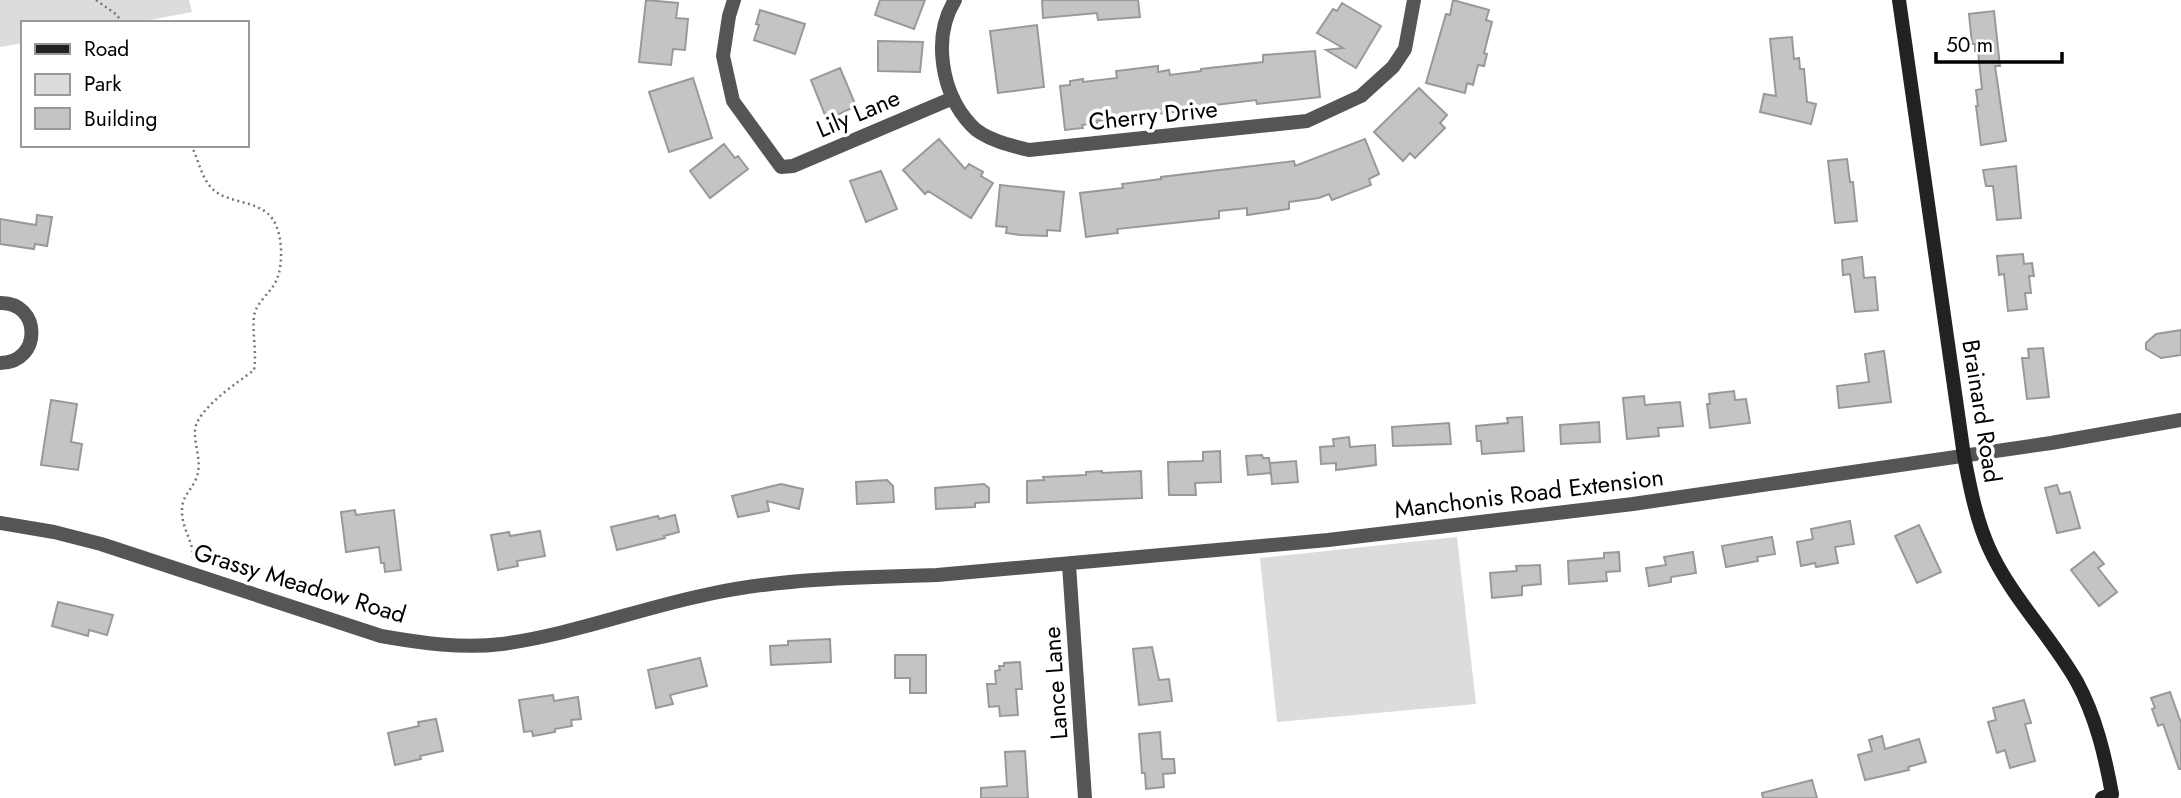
<svg xmlns="http://www.w3.org/2000/svg" width="2181" height="798" font-family="Jost,sans-serif">
<style>
.green{fill:#dcdcdc}
.building{fill:#c4c4c4;stroke:#999;stroke-width:2}
.lines{fill:none;stroke-linecap:round;stroke-linejoin:round}
.path{stroke:#777;stroke-width:2.5;stroke-dasharray:2 3.5;stroke-linecap:butt}
.street{stroke:#555;stroke-width:14}
.secondary{stroke:#222;stroke-width:14}
.labels{text-anchor:middle;dominant-baseline:central;stroke-width:7;stroke-linejoin:round;paint-order:stroke}
.street-label{font-size:24px;fill:#000;stroke:#fff}
</style>
<rect width="100%" height="100%" fill="#fff"/>
<path class="green" d="M0,0h189l3,12 -58,11h-111v20l-23,4z
M1457,537l19,167 -199,18 -17,-164z"/>
<path class="building" d="M646,0l32,3 -2,15 12,1 -3,31 -12,-1 -2,16 -32,-3z
M880,0h45l-11,29 -39,-14z
M1042,0h96l2,17 -42,3 -1,-7 -54,5z
M1453,0l36,10 -3,10 6,2 -8,31 3,1 -3,12 -6,-1 -5,20 -6,-2 -2,10 -39,-10 20,-69 4,1z
M1342,3l39,23 -25,42 -30,-18 17,-2 -26,-15 16,-24 4,2z
M760,10l45,14 -10,30 -41,-14 5,-15 -3,-1z
M1994,11l6,55h-5l11,75 -25,4 -5,-39h2l-2,-16 6,-1 -4,-38h-3v-7h-3l-3,-30z
M1037,25l7,62 -46,6 -8,-62z
M1792,37l2,22 5,-1 1,11h4l3,33 9,2 -5,20 -51,-12 4,-18 12,2 -6,-57z
M878,41l45,1 -3,30 -42,-1z
M1315,51l5,46 -63,7 -1,-4 -82,10 1,2 -78,9v2l-15,2 1,3 -18,2 -5,-44 10,-1v-4l13,-2v3l34,-4 -1,-7 42,-5v6l11,-2 1,5 31,-4v-2l62,-7v-7z
M840,68l16,38 -29,14 -16,-40z
M693,78l19,60 -43,14 -20,-60z
M1419,88l28,27 -7,8 5,5 -30,30 -5,-5 -7,8 -29,-29z
M939,139l26,30 4,-5 14,8 -2,4 12,7 -22,35 -43,-27 -3,3 -22,-24z
M1365,139l14,35 -10,5 2,6 -39,15 -3,-6 -10,4 -30,4v7l-42,6v-7l-28,3v7l-102,11 1,4 -32,4 -6,-44 43,-5 -1,-4 39,-5v-2l133,-16 1,5z
M724,144l11,14 3,-2 10,13 -38,29 -20,-27z
M1847,159l3,23h3l4,39 -22,2 -7,-62z
M2016,166l5,52 -24,2 -4,-34h-7l-3,-16z
M881,171l16,38 -31,13 -16,-41z
M1000,185l64,7 -4,39 -13,-1v6l-27,-1 -14,-2 1,-6 -11,-1z
M37,215l15,2 -5,29 -12,-2 -1,5 -34,-5v-25l36,6z
M2023,254l1,10 8,-1 2,13h-5l2,17h-6l2,16 -19,2 -4,-37 -5,1 -2,-19z
M1862,257l2,21 11,-1 3,33 -23,2 -5,-38 -7,1 -1,-15z
M2181,330v25l-20,3 -15,-9v-6l10,-9z
M2043,348l6,49 -22,2 -5,-41h7l-1,-9z
M1884,351l7,51 -52,6 -2,-22 32,-4 -4,-28z
M1734,391l1,9 11,-1 4,24 -40,5 -3,-24h3l-1,-10z
M1644,396l1,9 35,-3 3,24 -25,2 1,8 -32,3 -4,-41z
M51,400l26,4 -6,38 11,2 -4,26 -37,-5z
M1522,417l2,34 -42,3 -1,-13h-4l-1,-15 32,-3 -1,-5z
M1599,422l1,20 -39,2 -1,-19z
M1449,423l2,21 -58,2 -1,-19z
M1349,437l1,10 25,-2 1,20 -40,5v-7l-15,1 -1,-17 14,-1 -1,-7z
M1220,451l1,31 -26,1 1,12h-27l-1,-33 35,-1v-9z
M1262,455l1,3h6l2,15 -23,2 -2,-19z
M1296,461l2,21 -26,2 -2,-21z
M1102,471v2l39,-2 1,27 -115,5v-22l17,-1 -1,-3 43,-2v-3z
M887,480l6,6 1,16 -37,2 -1,-22z
M781,484l22,5 -4,20 -32,-8 2,10 -31,6 -6,-21z
M984,484l5,4v14l-14,1v4l-39,2 -1,-21z
M2057,485l3,9 10,-2 10,36 -23,5 -12,-45z
M355,510l1,5 38,-5 7,60 -16,2 -1,-9h-3l-2,-16 -33,5 -5,-40z
M675,515l4,17 -15,4 1,2 -48,12 -6,-23 47,-11 1,3z
M1850,521l4,23 -19,3 3,16 -22,4 -1,-4 -14,3 -4,-24 16,-3 -2,-10z
M1919,525l22,47 -24,11 -22,-47z
M540,531l5,25 -28,5 1,5 -20,4 -7,-35 18,-3 1,4z
M1772,537l3,17 -18,3 1,4 -32,6 -4,-21z
M1619,552l1,19 -14,1 1,9 -38,3 -1,-23 36,-3v-5z
M1693,552l3,21 -25,4v5l-22,4 -3,-18 20,-3 -2,-8z
M2094,552l10,12 -6,4 19,24 -18,14 -28,-36z
M1540,565l1,19 -19,2v9l-30,3 -2,-25 27,-2 -1,-5z
M58,602l55,13 -6,20 -18,-5 -1,6 -36,-10z
M830,639l1,23 -60,3 -1,-19 18,-1v-4z
M1152,647l7,33 10,-1 3,22 -33,4 -6,-56z
M895,655h31v38h-16v-15h-15z
M700,658l7,28 -37,9 3,9 -17,4 -8,-38z
M1020,662l2,27h-6l2,26 -18,1 -1,-10 -10,1 -2,-23h9l-1,-13 5,-1 -1,-4h5v-3z
M2170,692l11,31v46h-2l-16,-45 -5,2 -6,-17 3,-1 -4,-10z
M553,695l1,6 24,-4 3,22 -10,1 1,6 -17,3v3l-22,4 -1,-5 -8,1 -5,-32z
M2024,700l7,23 -6,1 10,37 -25,7 -5,-18 -8,3 -9,-31 8,-2 -3,-12z
M436,719l7,32 -23,5 1,3 -26,6 -7,-32 31,-7 -1,-4z
M1160,732l2,27h12l1,14 -12,1 1,13 -18,2 -1,-16h-3l-3,-39z
M1882,736l3,13 34,-10 7,23 -18,5 1,3 -44,10 -7,-25 14,-4 -3,-11z
M1025,751l3,47h-47v-10l26,-2 -2,-34z
M1812,780l5,18h-54l-1,-5z"/>
<g class="lines">
<path class="path" d="M96,0l21,15 5,8
M191,145c7,13 9,28 18,40 13,18 41,14 58,28 16,12 17,49 10,66 -5,13 -21,23 -23,37 -2,18 3,36 0,54 -17,13 -57,39 -59,60 -1,17 8,32 1,49 -5,12 -15,18 -14,33 0,17 12,30 11,47"/>
<path class="street" d="M734,0l-5,16 -6,40 10,45 48,66 12,-1 160,-68
M955,0c-23,37 -14,93 16,125 12,14 41,21 58,25l278,-29 54,-25 32,-29 12,-18 9,-49
M0,303c42,-1 42,60 0,60
M0,523l54,9 47,12 280,92c40,7 81,13 121,8 73,-10 141,-37 212,-51 73,-15 149,-16 223,-18l391,-35 305,-36 418,-61 130,-23
M1069,565l16,233"/>
<path class="secondary" d="M1899,0l65,456c6,31 12,63 25,92 22,49 62,88 88,134 19,35 28,74 35,112l-10,4"/>
</g>
<g class="labels">
<g class="street-label">
<text transform="translate(858 113) rotate(-23)">Lily Lane</text>
<text transform="translate(1153 115) rotate(-6)">Cherry Drive</text>
<text transform="translate(1982 411) rotate(81)">Brainard Road</text>
<text transform="translate(1529 493) rotate(-7)">Manchonis Road Extension</text>
<text transform="translate(300 583) rotate(17)">Grassy Meadow Road</text>
<text transform="translate(1055 683) rotate(-94)">Lance Lane</text>
</g>
</g>
<rect x="21" y="21" width="228" height="126" fill="#ffffff" stroke="#999999" stroke-width="2"/>
<rect x="35" y="44" width="35" height="10" fill="#222222" stroke="#999999" stroke-width="2"/>
<text x="84" y="56" font-size="21" fill="#000000">Road</text>
<rect x="35" y="74" width="35" height="21" fill="#dcdcdc" stroke="#999999" stroke-width="2"/>
<text x="84" y="91" font-size="21" fill="#000000">Park</text>
<rect x="35" y="108" width="35" height="21" fill="#c4c4c4" stroke="#999999" stroke-width="2"/>
<text x="84" y="126" font-size="21" fill="#000000">Building</text>
<path d="M1936 52v10h126v-10" fill="none" stroke="#000000" stroke-width="3.5"/>
<text x="1946" y="52" font-size="21" fill="#000000" stroke="#ffffff" stroke-width="5" paint-order="stroke">50 m</text>
</svg>
